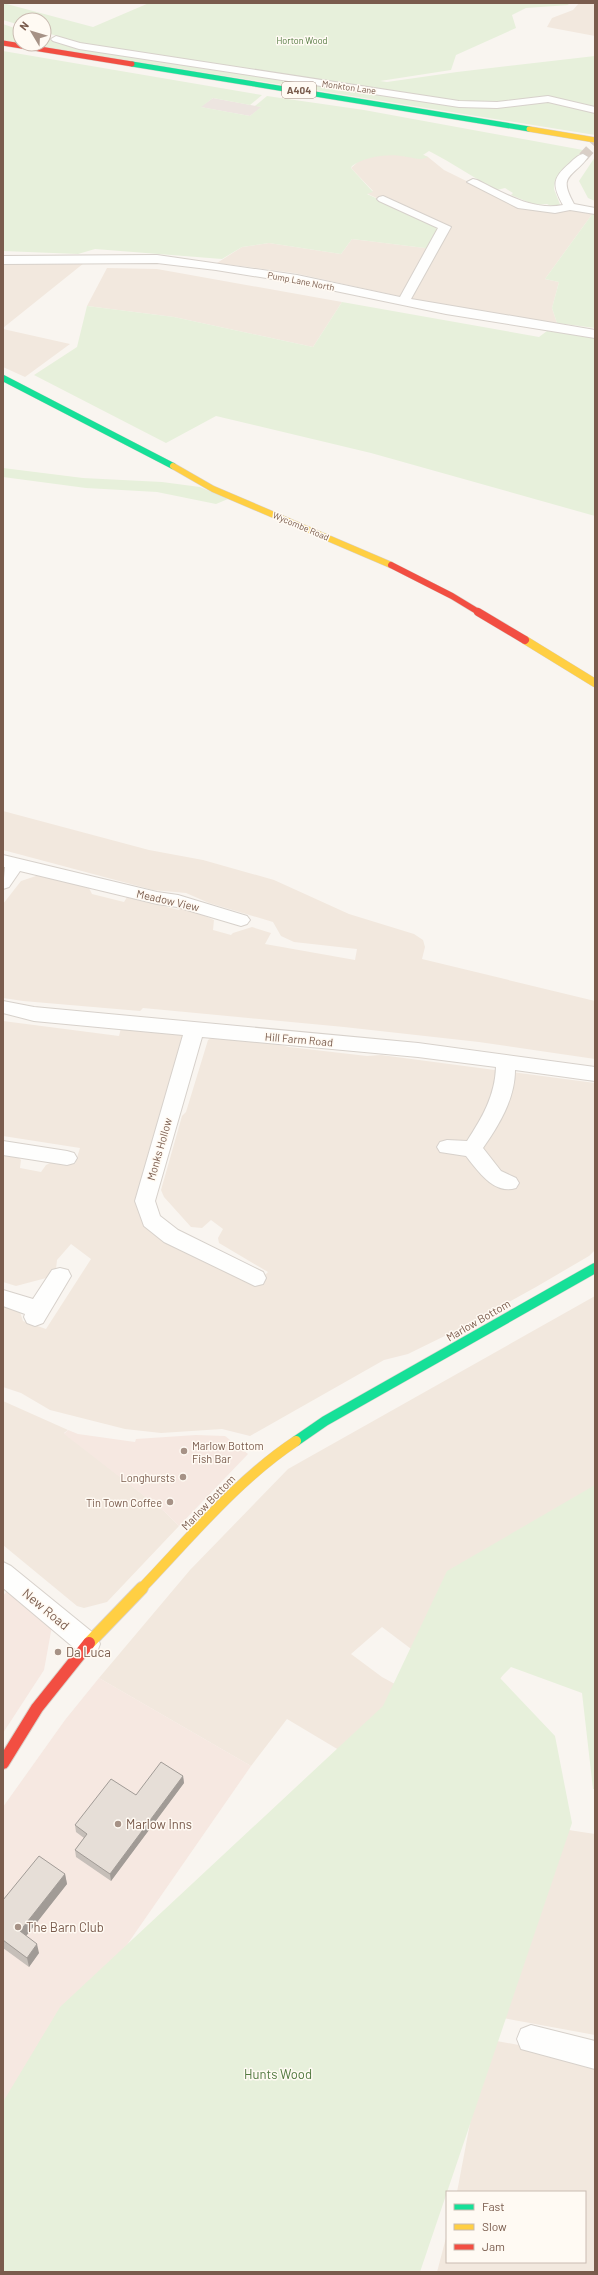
<svg xmlns="http://www.w3.org/2000/svg" width="598" height="2275" font-family="Barlow,sans-serif">
<style>
.residential{fill:#f2e8de}
.commercial{fill:#f6e8e1}
.industrial{fill:#ede5e0}
.green{fill:#e7f0db}
.lines{fill:none;stroke-linecap:round;stroke-linejoin:round}
.street-tunnel{stroke:#d9cfc7;stroke-width:10;stroke-dasharray:10 5.5;stroke-linecap:butt}
.street-casing{stroke:#d7d1cb;stroke-width:2}
.fast-far2-casing{stroke:#d9d2cb;stroke-width:6}
.fast-far1-casing{stroke:#d9d2cb;stroke-width:7}
.fast-casing{stroke:#d9d2cb;stroke-width:11}
.slow-far4-casing{stroke:#d9d2cb;stroke-width:6}
.slow-far3-casing{stroke:#d9d2cb;stroke-width:7}
.slow-far2-casing{stroke:#d9d2cb;stroke-width:9}
.slow-far1-casing{stroke:#d9d2cb;stroke-width:11}
.slow-casing{stroke:#d9d2cb;stroke-width:14}
.jam-far3-casing{stroke:#d9d2cb;stroke-width:6}
.jam-far2-casing{stroke:#d9d2cb;stroke-width:7}
.jam-far1-casing{stroke:#d9d2cb;stroke-width:9}
.jam-casing{stroke:#d9d2cb;stroke-width:14}
.street{fill:#fefefd;fill-rule:evenodd}
.fast-far2{stroke:#16e098;stroke-width:5}
.fast-far1{stroke:#16e098;stroke-width:6}
.fast{stroke:#16e098;stroke-width:10}
.slow-far4{stroke:#ffcf43;stroke-width:5}
.slow-far3{stroke:#ffcf43;stroke-width:6}
.slow-far2{stroke:#ffcf43;stroke-width:8}
.slow-far1{stroke:#ffcf43;stroke-width:10}
.slow{stroke:#ffcf43;stroke-width:12}
.jam-far3{stroke:#f24e42;stroke-width:5}
.jam-far2{stroke:#f24e42;stroke-width:6}
.jam-far1{stroke:#f24e42;stroke-width:8}
.jam{stroke:#f24e42;stroke-width:12}
.wall{fill:#c6bfb9}
.shaded-wall{fill:#a19b96}
.building{fill:#e6ded7;stroke:#a19b96}
.poi-dot{fill:#a69286;stroke:#fffaf3;stroke-width:1.5}
.labels{text-anchor:middle;dominant-baseline:central;stroke-width:3;stroke-linejoin:round;paint-order:stroke}
.far-park-label{font-size:9px;fill:#537a41;stroke:#fffaf3}
.far-street-label{font-size:9px;fill:#7a5c4d;stroke:#fffaf3}
.shield{fill:#fffaf3;stroke:#a28b7f;stroke-width:1}
.shield-label{font-size:10px;font-weight:bold;fill:#7a5c4d}
.street-label{font-size:11px;fill:#7a5c4d;stroke:#fffaf3}
.poi-label{font-size:11px;fill:#7a5c4d;stroke:#fffaf3;text-anchor:end}
.near-street-label{font-size:13px;fill:#7a5c4d;stroke:#fffaf3}
.near-poi-label{font-size:13px;fill:#7a5c4d;stroke:#fffaf3;text-anchor:start}
.near-park-label{font-size:13px;fill:#537a41;stroke:#fffaf3}
</style>
<rect width="100%" height="100%" fill="#f9f5f0"/>
<path class="residential" d="M579,3h16v33l-48,-9 5,-9 21,-8z
M403,146l25,11 16,13 65,32 44,9 17,-1 23,3 -48,66 14,3 -7,26 5,15 -109,-16 -154,-34 -77,-10 25,-16 27,-4 72,11 11,-15 81,10 -34,-40 -33,-16 7,-2 -22,-23 8,-7z
M84,263l-81,65v-64z
M107,268l50,1 185,33 -29,45 -139,-30 -87,-11z
M3,329l67,15 -45,33 -22,-10z
M3,811l146,39 54,10 71,20 75,34 65,20 9,6 2,7 -3,12 173,42v58l-116,-17 -135,-15 -201,-19 -3,3 -117,-10 -20,-3v-94l18,-23 21,-7 46,12 4,8 32,8 3,-5 52,13 3,-4 32,14 -1,10 18,5 2,-2 19,-6 19,6 -6,11 90,16 2,-11 -63,-7 -13,-6 -8,-14 -64,-19 -23,-10 -33,-3 -150,-40z
M3,1021l116,15 2,-8 60,6 5,4 -46,168 116,78 12,-12 -49,-29 -1,-5 5,-9 -12,-9 -9,8 -11,-1 -27,-30 -3,-7 21,-74 4,-4 22,-72 5,-3 55,5 21,5 78,9 14,-1 214,28v167l-6,6 -53,31 -71,39 -57,28 -24,6 -134,76 -28,-7 -61,4 -36,-4 -75,-19 -29,-17 -18,-6v-84l16,6 4,12 23,8 45,-70 -20,-15 -14,16 -1,9 -6,8 -34,9 -13,-4v-129l13,2 5,5 -1,8 21,4 5,-7 6,-3 23,2 5,-16 -77,-12z
M595,1296v281l-73,68 -38,59 -102,-77 -31,27 31,23 22,12 -50,70 -67,-40 -36,47 -152,-88 91,-108 98,-101z
M3,1401l65,29 -4,3 101,79 14,14 -72,76 -23,6 -7,-2 -74,-61z
M562,1829l33,5v201l-103,-19z
M486,2039l109,20v213h-158l10,-38v28h138v-70h-128z"/>
<path class="commercial" d="M68,1430l10,4 57,8 1,-3 60,-4 29,1 23,18 -69,72 -14,-14 -101,-78z
M8,1590l44,36 -8,44 -41,63v-137z
M99,1678l152,88 -213,307 -35,119v-385l62,-87z"/>
<path class="industrial" d="M213,98l49,9 -12,9 -50,-9z"/>
<path class="green" d="M3,3l90,24 56,-24h417l3,2 -43,3 -14,7 4,13 -60,27 -5,15 -71,11 7,1 70,-10 138,-16v52l-46,-10 -78,6 -382,-58 -45,-14v-12h-24v5l-17,-5z
M3,24l17,6v13l-17,-3z
M44,37l31,10 382,58 91,-5 47,12v23l-568,-91h17z
M3,51l259,44 -12,10 -37,-7 -12,9 49,9 11,-9 -6,-1 12,-10 97,14 219,40 -28,31 -1,8 7,18h-8l-6,-3 -12,1 -24,-10 2,-2 -8,-5 -8,2c-24,-12 -44,-27 -68,-39l-6,4 5,2c-9,4 -12,1 -21,0 -17,-4 -41,-1 -55,9l-1,2 22,24 -6,2 74,34 -8,21 -81,-10 -11,15 -72,-11 -27,4 -20,12 -127,-10 -17,5 -75,-3z
M595,157v44l-7,-3 -9,-17z
M593,213l2,1v114l-38,-5 -5,-15 7,-26 -14,-3z
M342,302l197,35 8,-6 48,6v179l-224,-63 -155,-37 -50,27 -132,-68 43,-28 10,-41 87,11 139,30z
M3,468l80,10 79,4 38,5 28,12 -12,5 -59,-12 -71,-4 -83,-11z
M595,1485v304h-2l-11,-96 -71,-26 -11,11 55,58 17,87 -152,449h-417v-170l57,-95 323,-301 64,-135z"/>
<g class="lines">
<path class="street-tunnel" d="M583,157l12,-13"/>
<defs>
<path id="street" d="M56,36l24,7 379,58 38,1 51,-6 47,11v6l-47,-11 -51,6 -38,-1 -380,-58 -26,-8 -2,-2z
M583,154l5,3c-15,21 -31,17 -14,47l21,4v6l-25,-4 -15,3 -37,-5 -51,-26 6,-3 4,1c27,13 55,31 86,25 -11,-20 -11,-27 7,-42 4,-4 8,-8 13,-9z
M383,196l68,31 -40,72 184,31v8l-149,-24 -149,-31 -81,-13 -59,-7 -154,1v-8l154,-1 140,20 103,22 38,-69 -59,-27 -2,-2 2,-2z
M3,855l154,37 21,3 69,21 3,4 -3,4 -6,2 -64,-19 -20,-3 -137,-33 -11,16 -6,2 2,-22h-2z
M3,1001l31,6 384,36 177,24v14l-80,-11c0,29 -16,55 -32,78l18,23 15,7 3,5 -3,5c-22,7 -38,-17 -50,-32l-26,-4 -3,-5 3,-5 7,-2 20,1c15,-23 28,-45 29,-74l-78,-10 -216,-20 -47,164 5,15 18,14 85,42 3,6 -3,6 -8,2 -91,-44 -20,-16 -9,-25 48,-166 -149,-14 -31,-8z
M3,1141l64,10 7,2 3,5 -3,5 -7,2 -64,-10z
M60,1268l8,2 3,6 -28,47 -8,3 -8,-3 -3,-6 1,-3 -22,-8v-16l30,9 19,-29z
M3,1562l8,4 86,70 3,8 -3,8 -9,3 -9,-3 -76,-64z
M531,2025l64,16v28l-74,-20 -4,-10 4,-10z"/>
<path id="fast-far2" d="M132,64l397,65"/>
<path id="fast-far1" d="M3,378l170,88"/>
<path id="fast" d="M296,1441l29,-20 270,-153"/>
<path id="slow-far4" d="M529,129l66,11"/>
<path id="slow-far3" d="M173,466l40,23 178,76"/>
<path id="slow-far2" d="M525,640l70,43"/>
<path id="slow-far1" d="M141,1589c49,-51 96,-109 155,-148"/>
<path id="slow" d="M89,1643l53,-55"/>
<path id="jam-far3" d="M3,43l129,21"/>
<path id="jam-far2" d="M391,565l61,31 28,17"/>
<path id="jam-far1" d="M478,612l47,28"/>
<path id="jam" d="M3,1763l34,-55 52,-65"/>
</defs>
<use href="#street" class="street-casing"/>
<use href="#fast-far2" class="fast-far2-casing"/>
<use href="#fast-far1" class="fast-far1-casing"/>
<use href="#fast" class="fast-casing"/>
<use href="#slow-far4" class="slow-far4-casing"/>
<use href="#slow-far3" class="slow-far3-casing"/>
<use href="#slow-far2" class="slow-far2-casing"/>
<use href="#slow-far1" class="slow-far1-casing"/>
<use href="#slow" class="slow-casing"/>
<use href="#jam-far3" class="jam-far3-casing"/>
<use href="#jam-far2" class="jam-far2-casing"/>
<use href="#jam-far1" class="jam-far1-casing"/>
<use href="#jam" class="jam-casing"/>
<use href="#street" class="street"/>
<use href="#fast-far2" class="fast-far2"/>
<use href="#fast-far1" class="fast-far1"/>
<use href="#fast" class="fast"/>
<use href="#slow-far4" class="slow-far4"/>
<use href="#slow-far3" class="slow-far3"/>
<use href="#slow-far2" class="slow-far2"/>
<use href="#slow-far1" class="slow-far1"/>
<use href="#slow" class="slow"/>
<use href="#jam-far3" class="jam-far3"/>
<use href="#jam-far2" class="jam-far2"/>
<use href="#jam-far1" class="jam-far1"/>
<use href="#jam" class="jam"/>
</g>
<path class="wall" d="M183,1776l1,7 -73,98 -35,-24 -1,-7 9,-12 -8,-6 -1,-7 61,-30z
M65,1874l2,10 -41,52 13,17 -10,14 -26,-19v-48z"/>
<path class="shaded-wall" d="M183,1776l1,7 -73,98 -1,-7z
M65,1874l2,10 -44,56 -3,-9z
M37,1944l2,9 -10,14 -2,-9z"/>
<path class="building" d="M161,1762l22,14 -73,98 -35,-24 12,-16 -12,-9 36,-46 25,16z
M39,1856l26,18 -45,57 17,13 -10,14 -24,-18v-40z"/>
<g class="poi-dot">
<circle cx="184" cy="1451" r="4"/>
<circle cx="183" cy="1477" r="4"/>
<circle cx="170" cy="1502" r="4"/>
<circle cx="58" cy="1652" r="4"/>
<circle cx="118" cy="1824" r="4"/>
<circle cx="18" cy="1927" r="4"/>
</g>
<g class="labels">
<g class="far-park-label">
<text x="302" y="40">Horton Wood</text>
</g>
<g class="far-street-label">
<text transform="translate(349 87) rotate(8)">Monkton Lane</text>
<text transform="translate(301 281) rotate(11)">Pump Lane North</text>
<text transform="translate(301 526) rotate(23)">Wycombe Road</text>
</g>
<rect class="shield" x="282" y="82" width="34" height="16" rx="3"/>
<g class="shield-label">
<text x="299" y="90">A404</text>
</g>
<g class="street-label">
<text transform="translate(168 900) rotate(13)">Meadow View</text>
<text transform="translate(299 1039) rotate(5)">Hill Farm Road</text>
<text transform="translate(159 1149) rotate(-74)">Monks Hollow</text>
<text transform="translate(478 1320) rotate(-30)">Marlow Bottom</text>
<text transform="translate(208 1502) rotate(-46)">Marlow Bottom</text>
</g>
<g class="poi-label">
<text x="192" y="1445" text-anchor="start">Marlow Bottom<tspan x="192" dy="13">Fish Bar</tspan></text>
<text x="175" y="1477">Longhursts</text>
<text x="162" y="1502">Tin Town Coffee</text>
</g>
<g class="near-street-label">
<text transform="translate(46 1609) rotate(40)">New Road</text>
</g>
<g class="near-poi-label">
<text x="66" y="1652">Da Luca</text>
<text x="126" y="1824">Marlow Inns</text>
<text x="26" y="1927">The Barn Club</text>
</g>
<g class="near-park-label">
<text x="278" y="2074">Hunts Wood</text>
</g>
</g>
<rect width="598" height="2275" fill="none" stroke="#7a5c4d" stroke-width="8"/>
<rect x="446" y="2191" width="140" height="72" fill="#fffaf3" stroke="#cabbb1"/>
<rect x="454" y="2204" width="20" height="6" fill="#16e098" stroke="#cabbb1"/>
<text x="482" y="2211" font-size="12" fill="#7a5c4d">Fast</text>
<rect x="454" y="2224" width="20" height="6" fill="#ffcf43" stroke="#cabbb1"/>
<text x="482" y="2231" font-size="12" fill="#7a5c4d">Slow</text>
<rect x="454" y="2244" width="20" height="6" fill="#f24e42" stroke="#cabbb1"/>
<text x="482" y="2251" font-size="12" fill="#7a5c4d">Jam</text>
<g transform="translate(32 32) rotate(308)"><circle r="19" fill="#fffaf3" stroke="#cabbb1"/>
<path d="M0-3L7 15L0 10L-7 15Z" fill="#a69286"/>
<text y="-6" font-size="11" font-weight="bold" text-anchor="middle" fill="#7a5c4d">N</text>
</g>
</svg>
